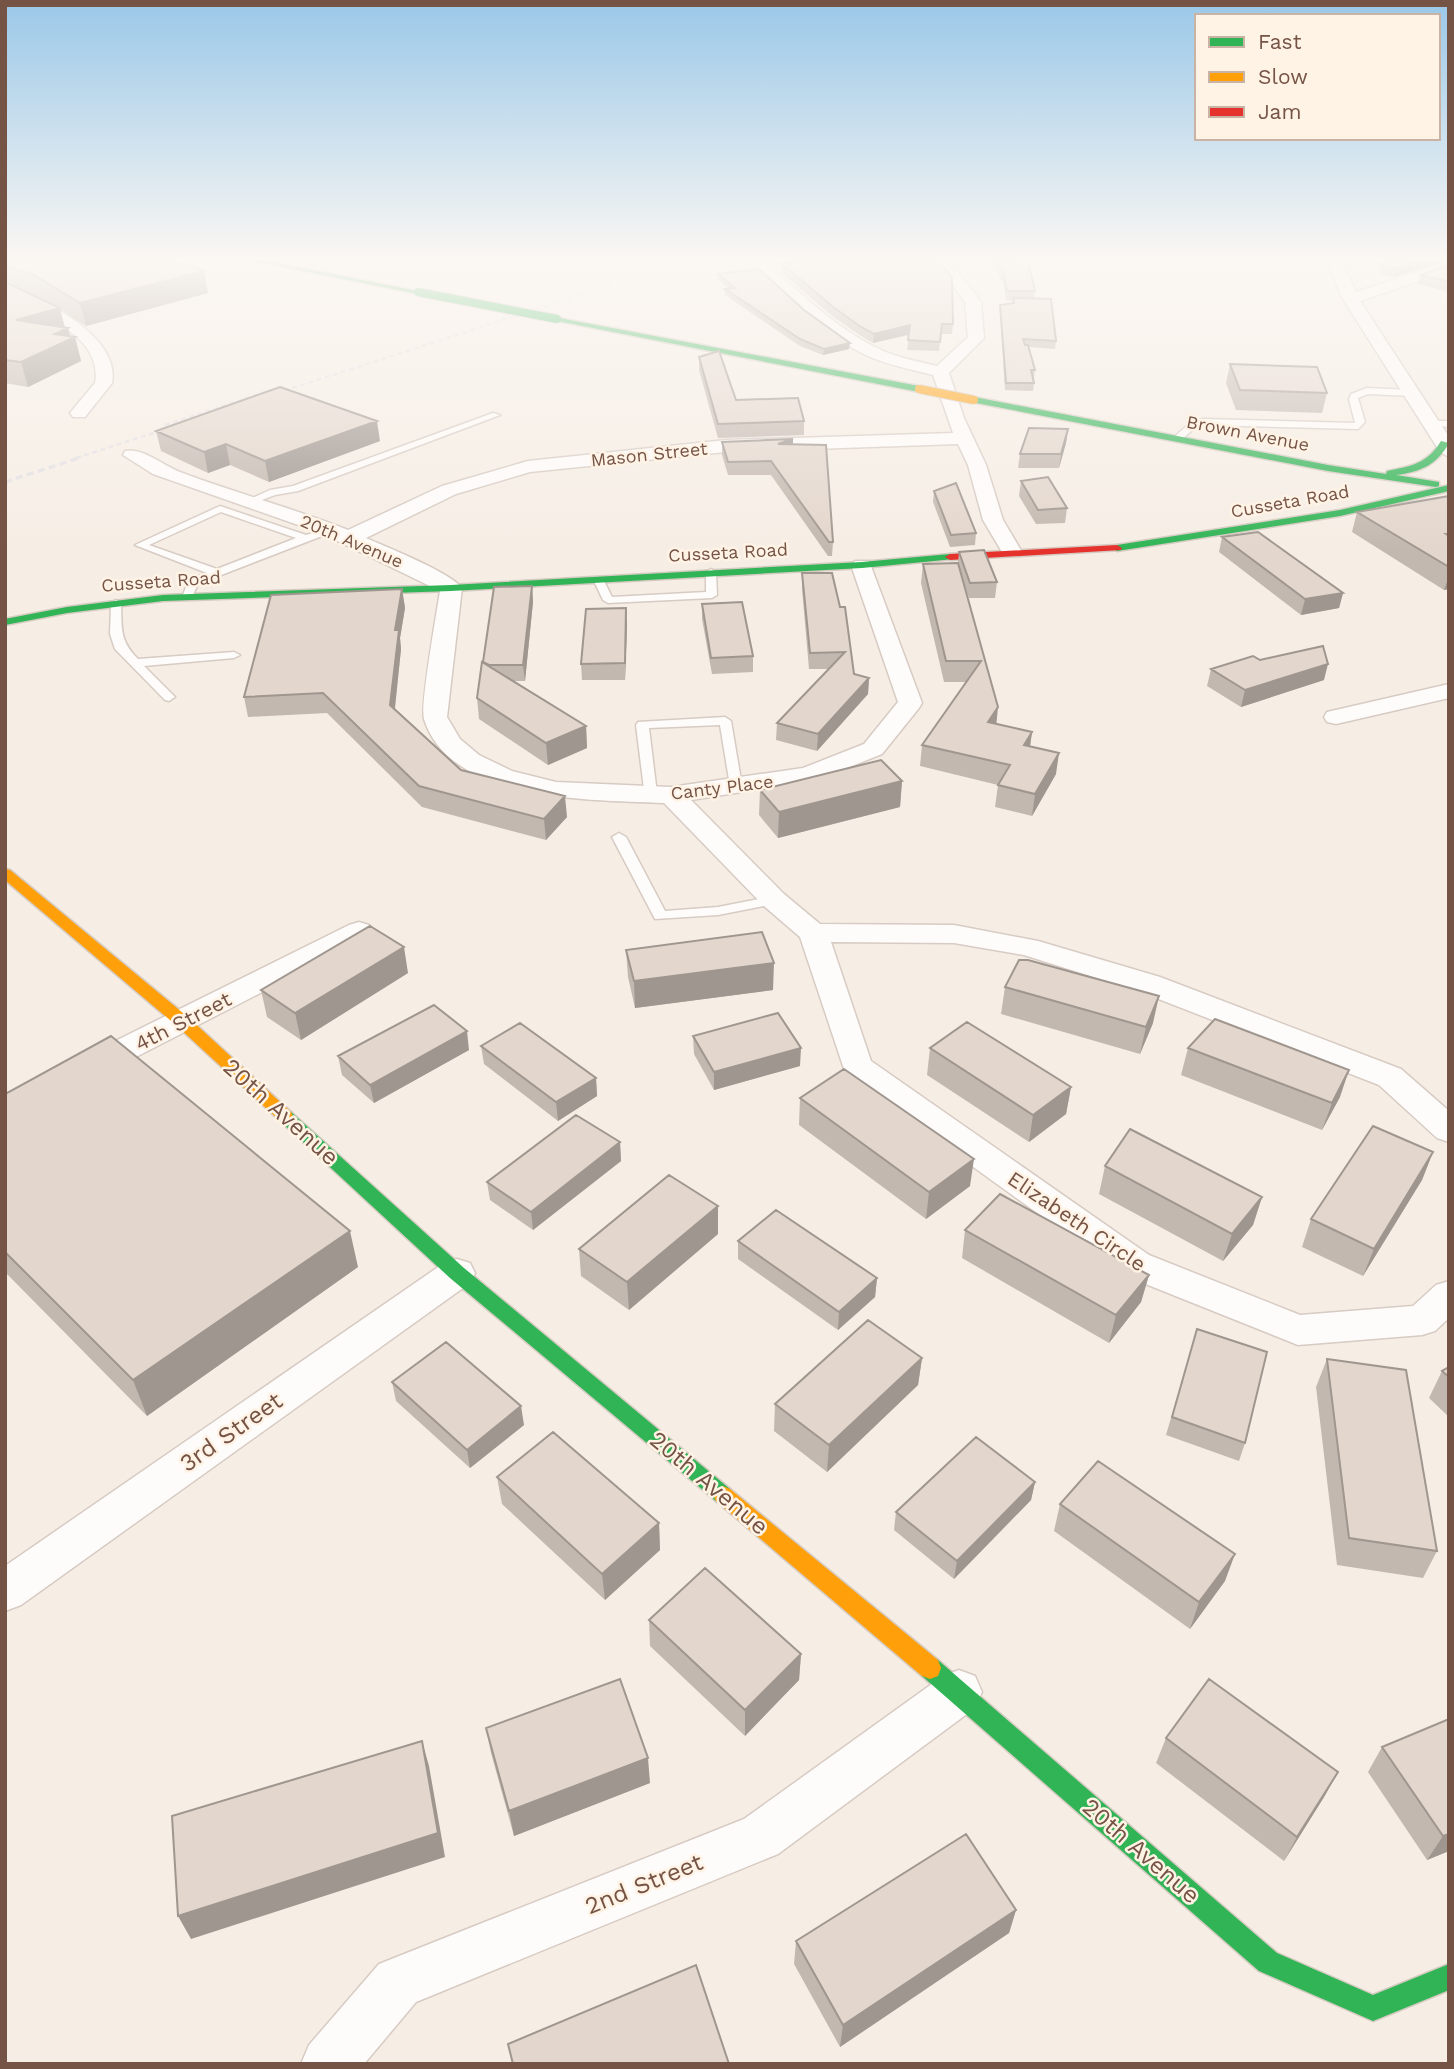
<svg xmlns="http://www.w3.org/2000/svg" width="1454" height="2069" font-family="'Work Sans',sans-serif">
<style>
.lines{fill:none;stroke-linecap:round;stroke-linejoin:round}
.lane-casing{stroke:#d7cbc3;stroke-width:3}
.street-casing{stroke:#d7cbc3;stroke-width:3}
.fast-casing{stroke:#d6cbc2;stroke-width:3}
.slow-casing{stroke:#d6cbc2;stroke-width:3}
.jam-casing{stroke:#d6cbc2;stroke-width:3}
.lane{fill:#fefcfb;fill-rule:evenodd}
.street{fill:#fefcfb;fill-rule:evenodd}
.fast{fill:#30b455;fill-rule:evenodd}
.slow{fill:#ff9f0a;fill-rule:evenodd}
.jam{fill:#e5322d;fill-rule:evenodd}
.rail-far1{stroke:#e3e0e3;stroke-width:2.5;stroke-dasharray:5 3.5;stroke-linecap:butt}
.rail{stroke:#e3e0e3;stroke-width:3.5;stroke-dasharray:7 4.5;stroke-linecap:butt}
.fast-bridge-casing{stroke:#d6cbc2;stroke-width:10;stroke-linecap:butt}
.slow-bridge-casing{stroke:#d6cbc2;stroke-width:10;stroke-linecap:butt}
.fast-bridge{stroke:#30b455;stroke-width:8}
.slow-bridge{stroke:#ff9f0a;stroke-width:8}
.wall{fill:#c3b8af}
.shaded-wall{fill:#9f968f}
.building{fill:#e3d6cc;stroke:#9f968f;stroke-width:2}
.labels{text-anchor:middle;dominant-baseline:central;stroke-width:5;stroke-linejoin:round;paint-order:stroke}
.far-street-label{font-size:18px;fill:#755345;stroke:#fff3e5}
.street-label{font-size:21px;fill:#755345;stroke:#fff3e5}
.near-street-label{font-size:24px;fill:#755345;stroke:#fff3e5}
</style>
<rect width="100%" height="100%" fill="#f6eee5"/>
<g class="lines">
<defs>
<path id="lane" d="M1367,388l45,2 4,3 -4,3 -44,-2 -10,4 7,24 -7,7 -155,-4 -6,1 -17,15 -8,-2 19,-17 12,-3 152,4 -6,-24 2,-5z
M493,413l7,2 -202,76 -23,4 -24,9 -5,-3 24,-11 23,-4z
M1428,421h21v6l-21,-2z
M220,506l86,29 24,-7 5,3 -137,53 -7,15h-8l-1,-2 7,-17 18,-7 -72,-28zM221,512l75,26 -79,31 -68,-24z
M711,569l5,3 1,23 -5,3 -104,5 -5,-3 -10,-21 9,-2 10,20 94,-5v-20z
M116,600l5,3c1,25 -2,37 17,56l96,-7 6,3 -6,3 -90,8 31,31 -6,4 -4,-1 -50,-51 -5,-15 1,-31z
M725,717l6,4 11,65 -1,3 -5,1 -6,-4 -10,-61 -71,3 8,66 -2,3h-10l-9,-72 2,-3z
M619,833l7,4 39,74 53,-4 56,-11 7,4 -7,4 -56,11 -63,4 -43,-82z"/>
<path id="street" d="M751,261h13c35,30 69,65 111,86 19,10 41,14 62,19l31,-29 -3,-35 -30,-41h14l32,41 3,36 -35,35 15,45 22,47 17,55 19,32 -3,4h-14l-3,-4 -19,-32 -15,-55 -10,-21 -232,8 -196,20 -74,22 -90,44c20,9 84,34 96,50l-15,129 13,22 19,16 33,16 44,11 115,5 132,-19 61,-24 34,-42 -47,-137 4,-4h14l53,142 -3,5 -37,46 -65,26 -126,20 93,94 36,30 134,1 84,16 122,36 241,92 48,42v31l-12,-4 -58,-53 -241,-94 -114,-36 -70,-12 -123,-1 40,119 278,194 151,60 113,-9 23,-21 13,-4v37l-14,13 -13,4 -124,10 -175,-70 -277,-200 -46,-138 -36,-31 -100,-103c-70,-3 -214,0 -240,-84 -4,-13 13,-108 16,-128l-119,-58 -168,-59 -30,-19 2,-4c17,-4 39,15 55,21 55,21 113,36 168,58l94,-44 86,-25 198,-21 227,-7 -20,-58c-23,-6 -46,-10 -67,-20 -44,-21 -79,-58 -114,-90z
M1327,261h14l15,31 93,-30v9l-89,30 89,136v20l-9,-5 -97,-153z
M5,288c37,9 116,48 107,95l-27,34h-12l-3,-4 25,-30c9,-47 -57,-71 -90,-85z
M1449,684v14l-113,26 -9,-2 -3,-5 3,-5z
M359,922l10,3 5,6 -5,6 -270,139 -11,3 -11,-3 -5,-8 5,-8 272,-135z
M457,1259l13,4 5,10 -5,10 -449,322 -16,6v-45l439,-303z
M959,1670l16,6 7,16 -7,16 -197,146 -362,148 -52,62h-63l8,-19 70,-81 365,-145 199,-143z"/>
<path id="fast" d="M254,261h13l155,31 -4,2z
M554,317l365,69 4,3 -4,3 -362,-71z
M974,397l354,68 58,9 1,-3c24,-5 40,-7 54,-30l8,2c-12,22 -29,29 -53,32l43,7v4l-3,1 -108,-16 -357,-69v-4z
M1449,485v6l-109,25 -223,35 -5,-3 5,-3 223,-35z
M950,554l4,1v4l-92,9 -411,23 -288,10 -96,12 -62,12v-6l62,-12 96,-12 288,-10 411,-23z
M285,1110l6,2 173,156 266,221 3,6 -3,6 -7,3 -7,-3 -266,-223 -171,-158 -2,-4 2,-4z
M930,1657l8,3 339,293 96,42 76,-31v26l-76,31 -114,-50 -337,-295 -3,-8 3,-8z"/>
<path id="slow" d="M5,869l5,1 179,148 102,94 2,4 -2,4h-12l-102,-94 -172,-146z
M723,1486l7,3 208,171 3,8 -3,8 -8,3 -8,-3 -206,-175 -3,-6 3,-6z"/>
<path id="jam" d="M1117,545l5,3 -1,2 -171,10 -5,-3 5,-3z"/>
</defs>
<use href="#lane" class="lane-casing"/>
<use href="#street" class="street-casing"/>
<use href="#fast" class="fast-casing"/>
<use href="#slow" class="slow-casing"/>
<use href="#jam" class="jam-casing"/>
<use href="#lane" class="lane"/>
<use href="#street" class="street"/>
<use href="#fast" class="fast"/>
<use href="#slow" class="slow"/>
<use href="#jam" class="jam"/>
<path class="rail-far1" d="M268,396l417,-135
M165,425l110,-36
M76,458l99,-32"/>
<path class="rail" d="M5,482l77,-25"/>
<defs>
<path id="fast-bridge" d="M418,292l139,27"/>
<path id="slow-bridge" d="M919,389l55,11"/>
</defs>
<use href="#fast-bridge" class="fast-bridge-casing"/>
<use href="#slow-bridge" class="slow-bridge-casing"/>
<use href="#fast-bridge" class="fast-bridge"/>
<use href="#slow-bridge" class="slow-bridge"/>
</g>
<path class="wall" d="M5,261l199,10 4,22 -122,33 -26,-16 5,17 3,1 2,8 5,1 6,24 -53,26 -23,-4z
M787,261h152l14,63 -1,10h-11l-2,17 -32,-1 2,-15 -36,8 -12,-7 -29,-20 -51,-44v-9l9,-1z
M991,261h37l7,30 -1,7 22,43 -1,8 -27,-2 7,23 -1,8h-2l2,5 -1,8 -28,-1 -5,-78v-7l13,-2v-2l-7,-1 -3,-17z
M1391,261h57l-55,16 -14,-3 2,-10z
M1449,265v27l-31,-8 3,-9z
M718,274l86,36 45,39 -26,6 -23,-9 -75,-51v-6h4l-11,-9z
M699,357l37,43 68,21v14l-86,3 -19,-68z
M1230,364l97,29 -5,20 -86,-3 -10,-27z
M1068,429l-2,14 -7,25h-41l2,-14z
M156,431l224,10 -111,41 -39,-17 -22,8 -47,-22z
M793,439v5l40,98 -1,14h-4l-57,-81h-43l-6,-20v-13z
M1021,481l46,27 -2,15 -29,1 -17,-28z
M934,491l42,42 -1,12 -25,2 -17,-45z
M1449,496v93l-5,1 -92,-58 5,-20z
M1222,537l121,56 -4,15 -38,7 -82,-63z
M959,552l38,30 -2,16h-26l-4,-11 31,137 36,8 -2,14 26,28 -24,42 -37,-9 3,-22 -78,-19 2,-21 45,-63h-23l-23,-99 2,-19 35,-1z
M802,573h30l22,101 15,4 -1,16 -51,57 -41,-11 1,-17 52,-54h-20l-7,-80z
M532,586l1,16 -8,79h-11l72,45 1,22 -39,17 -69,-46 -2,-21 6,-36z
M402,589l3,19 -5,30 1,11 -6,60 66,61 106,47 -21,23 -124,-33 -95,-94 -79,4 -4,-20z
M702,604l51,52v16l-41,2 -10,-55z
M627,624l-2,56h-43l-1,-16z
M1260,660l64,20 -83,27 -34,-21 4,-17z
M902,781l-2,26 -122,31 -19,-23 1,-25z
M626,950l147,40 -138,18 -7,-31z
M408,973l-107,67 -34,-23 -6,-27z
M1005,987l148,36 -13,31 -139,-40z
M693,1036l107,30 -86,24 -20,-36z
M481,1046l115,32 1,18 -39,25 -74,-57z
M930,1048l141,39 -5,27 -37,28 -102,-67z
M1188,1048l152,49 -18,33 -141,-55z
M469,1050l-95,53 -32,-28 -4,-19z
M5,1094l353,173 -211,149 -142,-144z
M800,1098l170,88 -44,33 -127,-94z
M620,1142l1,19 -88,69 -43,-30 -3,-18z
M1433,1152l-11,28 -59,96 -61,-29 9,-28z
M1105,1166l157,31 -9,28 -30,36 -124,-67z
M965,1230l184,45 -8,27 -32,41 -147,-85z
M718,1234l-89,76 -48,-34 -2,-27z
M738,1241l139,37 -2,19 -37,33 -100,-71z
M1197,1329l48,114 -6,18 -73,-26z
M922,1358l-4,27 -91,87 -53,-41 1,-27z
M1327,1359l110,192 -14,27 -86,-13 -21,-178z
M1449,1367v50l-20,-19 13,-27z
M392,1382l132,43 -54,43 -74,-67z
M497,1477l162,46 1,27 -55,50 -103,-96z
M1035,1482l-4,18 -77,79 -60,-49 2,-18z
M1060,1504l165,77 -35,48 -136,-98z
M649,1620l152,34 -2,26 -54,56 -95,-90z
M1449,1719v132l-22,9 -59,-88 14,-25z
M486,1728l164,55 -136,53 -23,-83z
M1166,1738l172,34 -14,25 -40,64 -128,-98z
M1016,1910l-7,23 -169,114 -46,-83 2,-23z"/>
<path class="shaded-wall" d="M1419,261h29l-55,16 2,-9z
M204,271l4,22 -122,33 -6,-23z
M60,308l5,21 3,-1 3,11 4,-2 6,24 -53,26 -7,-25 -5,-42z
M910,325v9l-37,9 1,-9z
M850,343l-1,6 -26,6 1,-6z
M377,421l3,20 -111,41 -4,-21z
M1068,429l-2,14 -7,25 2,-14z
M793,439v13l-15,-8z
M226,444l4,21 -22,8 -4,-21z
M1449,576v13l-5,1z
M532,586l1,16 -8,79 -2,-16z
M402,589l3,19 -5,30 1,11 -8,76 -3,-20 5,-75z
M1343,593l-4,15 -38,7 4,-16z
M626,608l1,16 -2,56v-17z
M1328,664l-4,16 -83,27 4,-17z
M869,678l-1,16 -51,57 1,-17z
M998,707l-2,21 -8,-6z
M586,726l1,22 -39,17 -2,-22z
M1032,732l-3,22 -5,-9z
M1059,753l-3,21 -24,42 3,-22z
M902,781l-2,26 -122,31 1,-26z
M565,796l2,21 -21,23 -2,-21z
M404,947l4,26 -107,67 -6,-27z
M774,963l-1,27 -138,18 -1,-27z
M1159,996l-6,27 -13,31 6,-27z
M467,1031l2,19 -95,53 -4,-18z
M801,1048l-1,18 -86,24v-18z
M1349,1070l-9,27 -18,33 10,-27z
M596,1078l1,18 -39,25 -2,-19z
M1071,1087l-5,27 -37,28 4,-27z
M620,1142l1,19 -88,69 -2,-18z
M1433,1152l-11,28 -59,96 11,-27z
M974,1159l-4,27 -44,33 3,-27z
M1262,1197l-9,28 -30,36 9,-27z
M718,1206v28l-89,76 -2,-28z
M350,1231l8,36 -211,149 -14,-36z
M1149,1275l-8,27 -32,41 7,-28z
M877,1278l-2,19 -37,33 1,-18z
M922,1358l-4,27 -91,87 2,-27z
M521,1406l3,19 -54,43 -3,-18z
M1035,1482l-4,18 -77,79 3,-18z
M659,1523l1,27 -55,50 -3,-26z
M1235,1554l-10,27 -35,48 9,-27z
M801,1654l-2,26 -54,56v-26z
M422,1741l7,25 16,91 -254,82 -13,-23z
M648,1758l2,25 -136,53 -5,-25z
M1338,1772l-14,25 -40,64 13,-24z
M1449,1834v17l-22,9 16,-24z
M1016,1910l-7,23 -169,114 3,-22z"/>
<path class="building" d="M5,261h168l31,10 -124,32 -46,-28 -29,-9z
M800,261h139l13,17 1,46h-11l-2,18 -32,-2 2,-15 -36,9 -13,-7 -28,-20 -52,-44z
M997,261h31l7,30h-28l-3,-18z
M1391,261h28l-24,7 -14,-4z
M1449,265v17l-28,-7z
M759,269l45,41 46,33 -26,6 -24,-10 -75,-50 10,-1 -17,-14z
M5,282l55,26 -44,12 52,8 -13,6 20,3 -54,25 -16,-2z
M1013,298l38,1 5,42 -33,-2 2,6h3l7,25h-4l3,13h-28l-6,-78 14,-2z
M719,351l17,49 62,-2 6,23 -86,3 -19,-67z
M1230,364l87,3 10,26 -87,-3z
M280,387l97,34 -112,40 -39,-17 -22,8 -48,-21z
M1029,428l39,1 -7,25h-41z
M793,439l-15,5 48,1 7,97h-4l-58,-81 -43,1 -6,-20z
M1048,477l19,31 -29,2 -17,-29z
M956,483l20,50 -25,2 -17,-44z
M1449,496v38h-3l3,2v31l-92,-55z
M1258,532l85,61 -38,6 -83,-62z
M984,550l13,32 -27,1 -11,-31z
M958,563l40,144 -10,15 44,10 -8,13 35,8 -24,41 -37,-9 12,-20 -88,-20 59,-84h-35l-23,-97z
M802,573h30l8,34h5l9,67 15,4 -51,56 -41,-11 68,-71 -35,1z
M532,586l-9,79h-34l-6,-3 11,-75z
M402,589l-7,41h4l-9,75 71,65 104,26 -21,23 -125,-33 -96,-93 -79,4 27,-102z
M742,602l11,54 -42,2 -9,-54z
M626,608l-1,55 -44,1 5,-55z
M1323,646l5,18 -83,26 -34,-21 42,-13 7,4z
M482,662l104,64 -40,17 -69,-45z
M881,760l21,21 -123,31 -19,-22z
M370,926l34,21 -109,66 -34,-23z
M762,932l12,31 -140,18 -8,-31z
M1019,960h9l131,36 -13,31 -141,-40z
M434,1005l33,26 -97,54 -32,-29z
M778,1013l23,35 -87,24 -21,-36z
M1215,1019l134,51 -17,33 -144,-55z
M967,1022l104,65 -38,28 -103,-67z
M520,1023l76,55 -40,24 -75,-56z
M111,1036l239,195 -217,149 -128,-128v-158z
M844,1069l130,90 -45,33 -129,-94z
M576,1115l44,27 -89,70 -44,-30z
M1373,1126l60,26 -59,97 -63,-30z
M1130,1129l132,68 -30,37 -127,-68z
M669,1175l49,31 -91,76 -48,-33z
M1000,1194l149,81 -33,40 -151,-85z
M776,1210l101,68 -38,34 -101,-71z
M868,1320l54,38 -93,87 -54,-41z
M1197,1329l70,23 -22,91 -73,-26z
M446,1342l75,64 -54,44 -75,-68z
M1327,1359l79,11 31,181 -88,-13z
M1449,1367v10l-7,-6z
M553,1432l106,91 -57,51 -105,-97z
M976,1437l59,45 -78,79 -61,-49z
M1098,1461l137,93 -36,48 -139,-98z
M705,1568l96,86 -56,56 -96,-90z
M620,1679l28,79 -139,53 -23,-83z
M1209,1679l129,93 -41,65 -131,-99z
M1449,1719v115l-6,2 -61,-89z
M422,1741l16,92 -260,83 -6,-100z
M966,1834l50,76 -173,115 -47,-84z
M696,1965l33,99h-216l-5,-20z"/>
<linearGradient id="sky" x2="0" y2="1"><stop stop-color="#9ac8e8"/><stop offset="0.47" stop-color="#fbf7f3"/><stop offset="1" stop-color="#fbf7f3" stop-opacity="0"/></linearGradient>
<rect width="1454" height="550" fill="url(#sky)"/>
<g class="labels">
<g class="far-street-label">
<text transform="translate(1248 433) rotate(11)">Brown Avenue</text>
<text transform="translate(649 454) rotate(-6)">Mason Street</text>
<text transform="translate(1290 501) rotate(-10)">Cusseta Road</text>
<text transform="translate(352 541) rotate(23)">20th Avenue</text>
<text transform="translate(728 552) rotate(-3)">Cusseta Road</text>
<text transform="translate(161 581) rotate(-4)">Cusseta Road</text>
<text transform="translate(722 787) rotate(-7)">Canty Place</text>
</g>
<g class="street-label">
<text transform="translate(183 1021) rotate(-27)">4th Street</text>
<text transform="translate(1077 1221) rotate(34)">Elizabeth Circle</text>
</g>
<g class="near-street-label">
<text transform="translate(281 1112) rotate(42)">20th Avenue</text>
<text transform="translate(231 1432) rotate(-35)">3rd Street</text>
<text transform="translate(709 1483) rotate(40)">20th Avenue</text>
<text transform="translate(1141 1851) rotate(41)">20th Avenue</text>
<text transform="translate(644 1884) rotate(-22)">2nd Street</text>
</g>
</g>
<rect width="1454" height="2069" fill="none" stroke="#755345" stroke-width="14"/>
<rect x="1195" y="14" width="245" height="126" fill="#fff3e5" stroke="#c8b3a5" stroke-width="2"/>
<rect x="1209" y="37" width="35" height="10" fill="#30b455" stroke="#c8b3a5" stroke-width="2"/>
<text x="1258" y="49" font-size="21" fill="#755345">Fast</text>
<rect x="1209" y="72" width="35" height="10" fill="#ff9f0a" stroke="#c8b3a5" stroke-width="2"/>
<text x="1258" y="84" font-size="21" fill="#755345">Slow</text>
<rect x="1209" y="107" width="35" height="10" fill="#e5322d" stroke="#c8b3a5" stroke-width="2"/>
<text x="1258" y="119" font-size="21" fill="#755345">Jam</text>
</svg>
